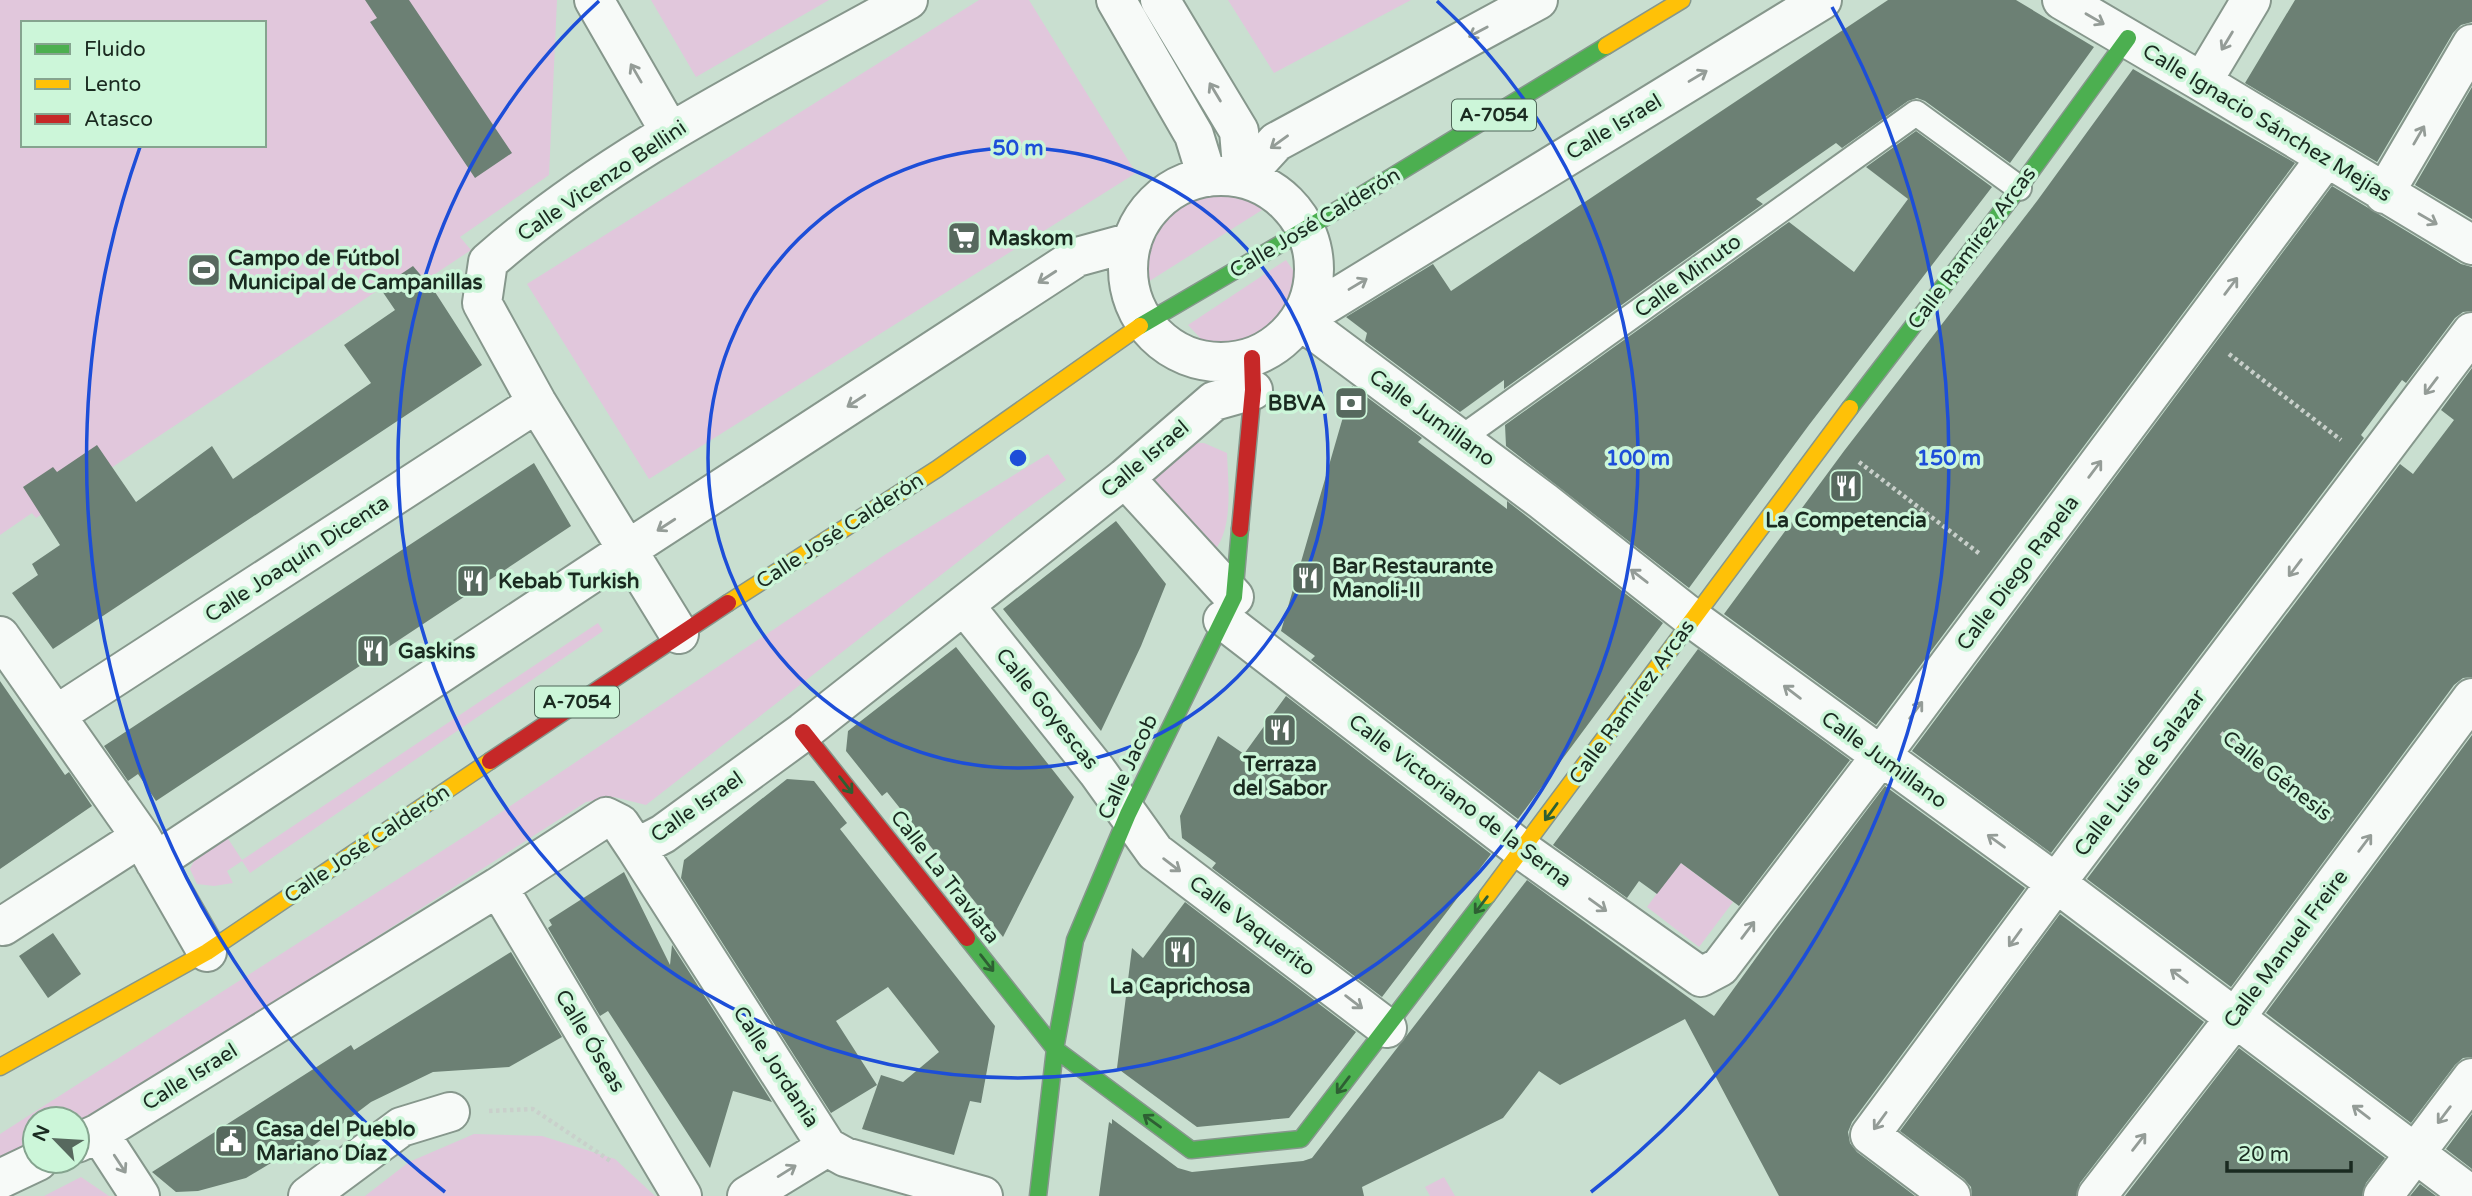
<svg xmlns="http://www.w3.org/2000/svg" width="2472" height="1196" font-family="'Varela Round',sans-serif">
<style>
.green{fill:#e1c7dc;fill-rule:evenodd}
.building{fill:#6c8074}
.lines{fill:none;stroke-linecap:round;stroke-linejoin:round}
.lane-casing{stroke:#86978c;stroke-width:28}
.street-casing{stroke:#86978c;stroke-width:42}
.fast-casing{stroke:#86978c;stroke-width:19}
.slow-casing{stroke:#86978c;stroke-width:19}
.jam-casing{stroke:#86978c;stroke-width:19}
.path{stroke:#c9d0cb;stroke-width:4.5;stroke-dasharray:3.5 3.5;stroke-linecap:butt}
.lane{stroke:#f7faf8;stroke-width:24}
.street{stroke:#f7faf8;stroke-width:38}
.fast{stroke:#4caf50;stroke-width:16}
.slow{stroke:#ffc107;stroke-width:16}
.jam{stroke:#c62828;stroke-width:16}
.oneway{stroke:#949c97}
.oneway2{stroke:#2e5f33}
.ring{fill:none;stroke:#1d4ed8;stroke-width:3.5}
.labels{text-anchor:middle;dominant-baseline:central;stroke-width:7;stroke-linejoin:round;paint-order:stroke}
.shield{fill:#ccf6d9;stroke:#4f6758;stroke-width:2}
.shield-label{font-size:19px;font-weight:bold;fill:#1a2a20}
.street-label{font-size:21px;fill:#1a2a20;stroke:#ccf6d9}
.poi-label{font-size:21px;font-weight:bold;fill:#1a2a20;stroke:#ccf6d9;text-anchor:start}
.centre{fill:#1d4ed8;stroke:#ccf6d9;stroke-width:3.5}
.ring-label{font-size:21px;text-anchor:middle;font-weight:bold;fill:#1d4ed8;stroke:#ccf6d9;stroke-width:7;stroke-linejoin:round;paint-order:stroke}
</style>
<rect width="100%" height="100%" fill="#c9dfd0"/>
<path class="green" d="M0,0h557l-8,175 -89,62 11,13 -45,30 -13,-13 -377,251 -4,-5 -32,22zM23,23h241v122h-241z
M651,0h178l-133,77z
M979,0h50l107,173 -487,306 -122,-195z
M1228,0h183l-137,73z
M1220,192l30,7 12,11 -114,72 -5,-21 9,-29 20,-27 24,-10z
M1286,260l11,16 -8,30 -26,28 -39,12 -21,-5 -15,-16z
M1195,443h9l23,10c1,30 8,82 -18,103l-57,-75 3,-5z
M1048,454l18,26 -44,32 -376,293 -32,-8 -28,5 -481,310 -28,14v-7h-42v27l-35,16v-28l473,-303 413,-277z
M598,623l5,8 -353,242 -8,-12 -15,10 6,12 -19,3 -17,-2 -7,-15 9,-18 26,-17 17,26z
M1680,862l53,40 -34,45 -52,-40z
M474,1134l68,2 73,23 40,37h-290l44,-34z
M81,1177l28,19h-65z
M1444,1177l11,19h-25l-5,-9z"/>
<path class="building" d="M365,0h44l103,153 -37,25 -105,-156 7,-4z
M1888,0h128l78,47 -84,116 -85,-62 -8,-3 -9,3 -66,47 -6,-5 -80,56 7,5 -259,185v-9l-44,32 -95,-71 2,-8 -21,-16 87,-53 18,27z
M2295,0h177v22l-11,3 -8,8 -76,129 -132,-79z
M2133,69l162,94 -419,562 -152,-111 120,-163 193,-250z
M2472,87v132l-57,-34z
M1916,131l76,56 -183,238 -120,163 -183,-142 -1,-21 284,-203 65,50 54,-73 -42,-32z
M2332,186l129,78 11,3v44l-9,1 -8,6 -49,65 -4,-3 -41,55 3,3 -313,415 -139,-102z
M413,266l22,26 47,73 -429,284 -41,-56 26,-18 -6,-11 28,-19 -37,-58 30,-20 4,5 40,-27 39,57 76,-56 21,33 138,-96 -27,-38 51,-35 -15,-22z
M2472,368v309l-9,1 -9,7 -223,302 -144,-108 313,-415 13,10 41,-54 -13,-10z
M1352,386l70,52 -4,4 89,67v-8l156,122 -145,196 -207,-159 4,-4 -34,-25z
M534,463l37,63 -415,275 -18,-27 -10,7 -24,-35z
M1116,521l50,63 -25,62 -40,85 -98,-122z
M956,647l118,150 -71,140 -116,-145 -5,4 -36,-45 2,-20z
M1698,649l152,111 -111,146 -58,-43 -24,31 -18,-13 -12,17 -74,-53z
M0,681l65,94 4,-3 23,34 -92,63z
M1286,696l205,158 -109,143 -170,-129 4,-5 -34,-25 -2,-22 38,-80 26,18z
M2472,735v322l-9,1 -8,7 -44,58 -145,-110z
M787,779l27,2 33,42 -7,6 155,197 -14,77 -11,-2 -16,54 -92,-26 19,-54 22,7 36,-30 -51,-65 -52,34 41,64 -46,28 -150,-235 3,-18z
M1885,786l140,102 -173,234 -4,10 2,11 7,9 58,44h-136l-94,-177 -125,66 -21,-14 -36,47 -141,69 2,9h-265l10,-74 3,2v-5l66,49 14,4 111,-11 9,-3 215,-278 187,136 60,-83z
M624,872l46,93 2,-20 100,157 -39,-11 -23,77 -102,-157 -8,5 -52,-88 4,-3 -3,-5z
M1185,902l171,130 -67,86 -92,9 -80,-59 15,-120 11,10z
M2060,914l144,108 -124,161 -4,13h-104l-1,-9 -7,-8 -64,-48z
M53,933l28,41 -33,24 -29,-42z
M511,952l51,85 -53,30 -76,5 -62,30 -74,56 -6,-7 -45,27 -48,13 -22,1 -24,-20 199,-127 3,5z
M2239,1048l146,110 -19,25 -4,13h-237z
M2472,1114v55l-26,-20z
M2420,1184l16,12h-26z"/>
<g class="lines">
<defs>
<path id="lane" d="M1460,439l456,-326 103,75"/>
<path id="street" d="M594,0l76,132
M1116,0l78,135 13,42
M1160,0l79,131 4,47
M2062,0l140,82 270,163
M2202,82l49,-82
M1128 269a93 93 0 1 1 186 0a93 93 0 1 1-186 0Z
M1243,178l33,-36 262,-142
M2384,194l88,-150
M1300,320l243,181 150,118 363,264 416,313
M1300,320l522,-320
M1125,478l109,119
M964,605l133,166 58,81 232,176
M1223,620l299,230 179,127 19,-10 160,-210 446,-599
M679,634l-142,-231 -55,-100 6,-41c124,-109 277,-182 420,-262
M0,636l141,201 66,115
M56,715l481,-312
M636,848l191,299 18,10 138,39
M155,862l472,-312 450,-293 55,-15
M498,887l184,309
M0,924l3,2 138,-89
M99,1133l41,63
M77,1143l22,-10 399,-246 108,-70 14,7 16,24 27,-14 140,-102 322,-254 89,-77 39,-11
M0,1179l38,-18
M308,1196l93,-69 49,-15
M747,1196l80,-49
M1951,1196l-81,-61 186,-252 416,-551
M2097,1196l138,-178 237,-320
M2383,1196l89,-118"/>
<path id="fast" d="M1140,326l166,-97 300,-183
M1850,408l169,-220 109,-150
M967,938l88,111 136,101 110,-11 186,-243
M1038,1196l17,-147 20,-109 53,-126 106,-217 6,-68"/>
<path id="slow" d="M1606,46l76,-46
M728,603l209,-134 203,-143
M1487,896l363,-488
M0,1067l207,-115 283,-191"/>
<path id="jam" d="M1240,529l13,-139 -1,-32
M803,732l164,206
M490,761l238,-158"/>
</defs>
<use href="#lane" class="lane-casing"/>
<use href="#street" class="street-casing"/>
<use href="#fast" class="fast-casing"/>
<use href="#slow" class="slow-casing"/>
<use href="#jam" class="jam-casing"/>
<path class="path" d="M2229,354l112,86
M1859,462l121,92
M2221,733l112,87
M489,1111l44,-2 79,53"/>
<use href="#lane" class="lane"/>
<use href="#street" class="street"/>
<use href="#fast" class="fast"/>
<use href="#slow" class="slow"/>
<use href="#jam" class="jam"/>
</g>
<defs><path id="oneway-shaft" d="M-6 0H5M1.5-3L5.5 0L1.5 3" fill="none" stroke-width="1.6" stroke-linecap="round" stroke-linejoin="round" transform="scale(1.75)"/></defs>
<g class="oneway">
<use href="#oneway-shaft" transform="translate(2095 19) rotate(30)"/>
<use href="#oneway-shaft" transform="translate(1478 32) rotate(152)"/>
<use href="#oneway-shaft" transform="translate(2227 41) rotate(121)"/>
<use href="#oneway-shaft" transform="translate(636 73) rotate(-120)"/>
<use href="#oneway-shaft" transform="translate(1698 76) rotate(-31)"/>
<use href="#oneway-shaft" transform="translate(1215 92) rotate(-121)"/>
<use href="#oneway-shaft" transform="translate(2419 135) rotate(-60)"/>
<use href="#oneway-shaft" transform="translate(1279 142) rotate(144)"/>
<use href="#oneway-shaft" transform="translate(2428 219) rotate(30)"/>
<use href="#oneway-shaft" transform="translate(1047 277) rotate(147)"/>
<use href="#oneway-shaft" transform="translate(1358 284) rotate(-31)"/>
<use href="#oneway-shaft" transform="translate(2231 286) rotate(-53)"/>
<use href="#oneway-shaft" transform="translate(2431 386) rotate(127)"/>
<use href="#oneway-shaft" transform="translate(856 401) rotate(147)"/>
<use href="#oneway-shaft" transform="translate(2095 469) rotate(-53)"/>
<use href="#oneway-shaft" transform="translate(666 525) rotate(147)"/>
<use href="#oneway-shaft" transform="translate(2295 568) rotate(127)"/>
<use href="#oneway-shaft" transform="translate(1639 576) rotate(-142)"/>
<use href="#oneway-shaft" transform="translate(1792 692) rotate(-143)"/>
<use href="#oneway-shaft" transform="translate(1916 710) rotate(-53)"/>
<use href="#oneway-shaft" transform="translate(1996 841) rotate(-144)"/>
<use href="#oneway-shaft" transform="translate(2365 843) rotate(-53)"/>
<use href="#oneway-shaft" transform="translate(1172 865) rotate(37)"/>
<use href="#oneway-shaft" transform="translate(1598 905) rotate(36)"/>
<use href="#oneway-shaft" transform="translate(1748 930) rotate(-53)"/>
<use href="#oneway-shaft" transform="translate(2015 938) rotate(126)"/>
<use href="#oneway-shaft" transform="translate(2179 976) rotate(-143)"/>
<use href="#oneway-shaft" transform="translate(1354 1002) rotate(37)"/>
<use href="#oneway-shaft" transform="translate(2361 1112) rotate(-143)"/>
<use href="#oneway-shaft" transform="translate(2444 1115) rotate(127)"/>
<use href="#oneway-shaft" transform="translate(1880 1121) rotate(126)"/>
<use href="#oneway-shaft" transform="translate(2139 1142) rotate(-52)"/>
<use href="#oneway-shaft" transform="translate(120 1164) rotate(57)"/>
<use href="#oneway-shaft" transform="translate(787 1171) rotate(-32)"/>
</g>
<g class="oneway2">
<use href="#oneway-shaft" transform="translate(846 785) rotate(52)"/>
<use href="#oneway-shaft" transform="translate(1551 812) rotate(126)"/>
<use href="#oneway-shaft" transform="translate(1481 905) rotate(127)"/>
<use href="#oneway-shaft" transform="translate(987 963) rotate(52)"/>
<use href="#oneway-shaft" transform="translate(1343 1085) rotate(127)"/>
<use href="#oneway-shaft" transform="translate(1152 1121) rotate(-144)"/>
</g>
<g class="ring">
<circle cx="1018" cy="458" r="310"/>
<path d="M1437 1A620 620 0 1 1 599 1"/>
<path d="M445 1192A931 931 0 0 1 140 147M1832 7A931 931 0 0 1 1591 1192"/>
</g>
<defs>
<symbol id="supermarket-square" viewBox="-11 -11 22 22"><rect x="-9" y="-9" width="18" height="18" rx="4" fill="#57695e" stroke="#ccf6d9"/><path d="M-6-5.5h2.5l.6 2H6L4.5 2H-2.5L-4.4-4H-6ZM-1.5 3.2a1.3 1.3 0 1 0 .1 0ZM3 3.2a1.3 1.3 0 1 0 .1 0Z" fill="#fff"/></symbol>
<symbol id="stadium-square" viewBox="-11 -11 22 22"><rect x="-9" y="-9" width="18" height="18" rx="4" fill="#57695e" stroke="#ccf6d9"/><path d="M0-5a6.5 5 0 1 0 0 10a6.5 5 0 1 0 0-10ZM-3.5-1.8h7v3.6h-7Z" fill="#fff"/></symbol>
<symbol id="bank-square" viewBox="-11 -11 22 22"><rect x="-9" y="-9" width="18" height="18" rx="4" fill="#57695e" stroke="#ccf6d9"/><path d="M-6-4H6V4H-6ZM0-2.3a2.3 2.3 0 1 0 0 4.6a2.3 2.3 0 1 0 0-4.6Z" fill="#fff"/></symbol>
<symbol id="restaurant-square" viewBox="-11 -11 22 22"><rect x="-9" y="-9" width="18" height="18" rx="4" fill="#57695e" stroke="#ccf6d9"/><path d="M-5-6h1v4h1v-4h1v4h1v-4h1v5L-1.5 .5V6h-2V.5L-5-1ZM5-6V6H3V1.5H1.5Q1.5-4 5-6Z" fill="#fff"/></symbol>
<symbol id="civic-square" viewBox="-11 -11 22 22"><rect x="-9" y="-9" width="18" height="18" rx="4" fill="#57695e" stroke="#ccf6d9"/><path d="M-.6-6.5H3V-4.5H.6V-3L4-1V1h2V6H-6V1h2V-1L-.6-3ZM-1.2 2.5V6h2.4V2.5Z" fill="#fff"/></symbol>
</defs>
<g fill-rule="evenodd">
<use href="#supermarket-square" x="945" y="219" width="38" height="38"/>
<use href="#stadium-square" x="185" y="251" width="38" height="38"/>
<use href="#bank-square" x="1332" y="384" width="38" height="38"/>
<use href="#restaurant-square" x="1827" y="467" width="38" height="38"/>
<use href="#restaurant-square" x="1289" y="559" width="38" height="38"/>
<use href="#restaurant-square" x="454" y="562" width="38" height="38"/>
<use href="#restaurant-square" x="354" y="632" width="38" height="38"/>
<use href="#restaurant-square" x="1261" y="711" width="38" height="38"/>
<use href="#restaurant-square" x="1161" y="933" width="38" height="38"/>
<use href="#civic-square" x="212" y="1122" width="38" height="38"/>
</g>
<g class="labels">
<g class="shield">
<rect x="1452" y="99.5" width="84" height="31" rx="5"/>
<rect x="535" y="686.5" width="84" height="31" rx="5"/>
</g>
<g class="shield-label">
<text x="1494" y="115">A-7054</text>
<text x="577" y="702">A-7054</text>
</g>
<g class="street-label">
<text transform="translate(2267 123) rotate(31)">Calle Ignacio Sánchez Mejías</text>
<text transform="translate(1614 127) rotate(-31)">Calle Israel</text>
<text transform="translate(602 181) rotate(-34)">Calle Vicenzo Bellini</text>
<text transform="translate(1315 223) rotate(-31)">Calle José Calderón</text>
<text transform="translate(1972 248) rotate(-53)">Calle Ramírez Arcas</text>
<text transform="translate(1688 276) rotate(-36)">Calle Minuto</text>
<text transform="translate(1432 418) rotate(36)">Calle Jumillano</text>
<text transform="translate(1145 459) rotate(-40)">Calle Israel</text>
<text transform="translate(840 531) rotate(-33)">Calle José Calderón</text>
<text transform="translate(297 559) rotate(-33)">Calle Joaquín Dicenta</text>
<text transform="translate(2018 573) rotate(-53)">Calle Diego Rapela</text>
<text transform="translate(1632 702) rotate(-54)">Calle Ramírez Arcas</text>
<text transform="translate(1047 709) rotate(51)">Calle Goyescas</text>
<text transform="translate(1884 760) rotate(36)">Calle Jumillano</text>
<text transform="translate(1128 767) rotate(-65)">Calle Jacob</text>
<text transform="translate(2140 773) rotate(-53)">Calle Luis de Salazar</text>
<text transform="translate(2277 776) rotate(38)">Calle Génesis</text>
<text transform="translate(1460 801) rotate(37)">Calle Victoriano de la Serna</text>
<text transform="translate(697 807) rotate(-35)">Calle Israel</text>
<text transform="translate(367 844) rotate(-34)">Calle José Calderón</text>
<text transform="translate(945 877) rotate(52)">Calle La Traviata</text>
<text transform="translate(1252 926) rotate(37)">Calle Vaquerito</text>
<text transform="translate(2286 949) rotate(-53)">Calle Manuel Freire</text>
<text transform="translate(590 1041) rotate(59)">Calle Óseas</text>
<text transform="translate(776 1067) rotate(57)">Calle Jordania</text>
<text transform="translate(190 1077) rotate(-32)">Calle Israel</text>
</g>
<g class="poi-label">
<text x="988" y="238">Maskom</text>
<text x="228" y="258">Campo de Fútbol<tspan x="228" dy="24">Municipal de Campanillas</tspan></text>
<text x="1326" y="403" text-anchor="end">BBVA</text>
<text x="1846" y="520" text-anchor="middle">La Competencia</text>
<text x="1332" y="566">Bar Restaurante<tspan x="1332" dy="24">Manoli-II</tspan></text>
<text x="498" y="581">Kebab Turkish</text>
<text x="398" y="651">Gaskins</text>
<text x="1280" y="764" text-anchor="middle">Terraza<tspan x="1280" dy="24">del Sabor</tspan></text>
<text x="1180" y="986" text-anchor="middle">La Caprichosa</text>
<text x="256" y="1129">Casa del Pueblo<tspan x="256" dy="24">Mariano Díaz</tspan></text>
</g>
</g>
<circle cx="1018" cy="458" r="10" class="centre"/>
<g class="ring-label">
<text x="1018" y="155">50 m</text>
<text x="1638" y="465">100 m</text>
<text x="1949" y="465">150 m</text>
</g>
<rect x="21" y="21" width="245" height="126" fill="#ccf6d9" stroke="#85a48f" stroke-width="2"/>
<rect x="35" y="44" width="35" height="10" fill="#4caf50" stroke="#85a48f" stroke-width="2"/>
<text x="84" y="56" font-size="21" fill="#1a2a20">Fluido</text>
<rect x="35" y="79" width="35" height="10" fill="#ffc107" stroke="#85a48f" stroke-width="2"/>
<text x="84" y="91" font-size="21" fill="#1a2a20">Lento</text>
<rect x="35" y="114" width="35" height="10" fill="#c62828" stroke="#85a48f" stroke-width="2"/>
<text x="84" y="126" font-size="21" fill="#1a2a20">Atasco</text>
<g transform="translate(56 1140) rotate(295)"><circle r="33" fill="#ccf6d9" stroke="#85a48f" stroke-width="2"/>
<path d="M0-5L12 26L0 18L-12 26Z" fill="#57695e"/>
<text y="-10" font-size="19" font-weight="bold" text-anchor="middle" fill="#1a2a20">N</text>
</g>
<path d="M2227 1161v10h124v-10" fill="none" stroke="#1a2a20" stroke-width="3.5"/>
<text x="2238" y="1161" font-size="21" fill="#1a2a20" stroke="#ccf6d9" stroke-width="5" paint-order="stroke">20 m</text>
</svg>
